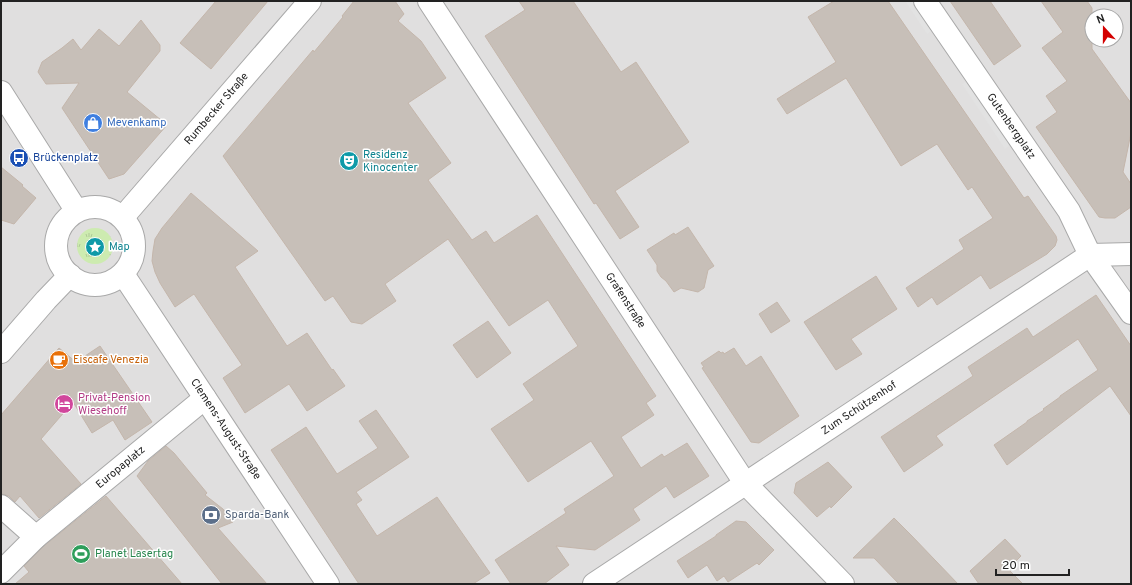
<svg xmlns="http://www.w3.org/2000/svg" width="1132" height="585" font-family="Overpass,sans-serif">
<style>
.residential{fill:#e0dfdf;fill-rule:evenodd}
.grass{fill:url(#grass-tufts)}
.parking{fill:#e2e2e2}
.building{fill:#c7bfb8;stroke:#c4b6ab}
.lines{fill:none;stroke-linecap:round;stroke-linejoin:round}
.minor-casing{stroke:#a9a9a9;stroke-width:24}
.minor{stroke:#fff;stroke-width:22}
.labels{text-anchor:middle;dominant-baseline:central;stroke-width:3;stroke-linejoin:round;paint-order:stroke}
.street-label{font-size:11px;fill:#222;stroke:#fff}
.shop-label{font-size:11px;fill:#366cbe;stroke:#fff;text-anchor:start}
.culture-label{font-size:11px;fill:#0d838f;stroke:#fff;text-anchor:start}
.transit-label{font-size:11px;fill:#164399;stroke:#fff;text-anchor:start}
.food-label{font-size:11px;fill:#c56008;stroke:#fff;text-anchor:start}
.hotel-label{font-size:11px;fill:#b23c85;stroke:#fff;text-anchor:start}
.service-label{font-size:11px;fill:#4e5e75;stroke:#fff;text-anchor:start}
.leisure-label{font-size:11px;fill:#27864d;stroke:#fff;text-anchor:start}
</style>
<defs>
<pattern id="grass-tufts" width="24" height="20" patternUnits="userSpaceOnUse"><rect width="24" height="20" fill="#cdebb0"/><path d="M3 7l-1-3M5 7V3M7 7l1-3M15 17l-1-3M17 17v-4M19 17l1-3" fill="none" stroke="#b0c997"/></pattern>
</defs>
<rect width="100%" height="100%" fill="#f2efe9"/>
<path class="residential" d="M1,1h1130v583h-1130zM1092,16h24v24h-24z"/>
<path class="grass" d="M77 246a18 18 0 1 1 36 0a18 18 0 1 1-36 0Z"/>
<path class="parking" d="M905,1h13l18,27 -9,6z
M971,79l42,64 -8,6 -43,-65z"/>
<path class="building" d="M216,1h52l-57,68 -31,-26z
M354,1h41l9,13 -6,7 23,20 25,37 -38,25 43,60 -23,17 44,60 14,-9 8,12 43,-28 119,181 -10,7 8,12 -33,22 20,31 21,-14 2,3 23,-14 22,33 -35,22 -8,-12 -33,23 7,11 -45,30 -39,-4 13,19 -25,19h-33l-16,-24 71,-47 -2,-4 50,-33 -23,-35 -63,41 -37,-53 43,-29 -11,-16 55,-38 -30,-46 -39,26 -61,-87 -63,45 11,17 -34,23 -11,-2 -18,-26 -8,5 -102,-145 74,-87 16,-19 1,2 29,-35 -1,-1z
M519,1h54l48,71 15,-10 53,80 -74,49 24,36 -19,12 -24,-36 -2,1 -109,-168 40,-26z
M834,1h54l136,197 4,-2 28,40 1,4 -2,6 -8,8 -57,35 -9,-14 -44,30 -5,-8 -14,10 -12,-19 58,-39 -5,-9 34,-22 -21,-31 -4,3 -31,-46 -36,22 -55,-88 -59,36 -10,-15 59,-37 -28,-45z
M950,1h40l31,45 -27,19z
M1041,1h46l5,7v41l39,54v30l-8,39 8,12v23l-16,11h-10l-6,-1 -63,-90 21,-15 -11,-16 21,-15 -25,-33 21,-16z
M141,20l19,25v6l-33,41 40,33 -43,49 -15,5 -47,-71 17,-25 -33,1 -8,-12 4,-10 20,-14 11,-9 8,11 18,-21 20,17z
M1,167l22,18 -1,1 14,12 -22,26 -13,-4z
M191,193l67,58 -23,16 52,79 20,-13 25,37 1,-1 12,17 -38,25 -18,-27 -44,29 -22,-35 19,-13 -48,-71 -19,13 -15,-24 -5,-11 -3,-11 1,-10 2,-12 7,-11z
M688,227l26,39 -6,4 -4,18 -6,4 -17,-4 -7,4 -8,-11 -5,-4 -4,-6v-6l-10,-15 27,-17 1,2z
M876,276l21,33 -46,30 11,15 -26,16 -32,-48z
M1096,295l35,51v70l-21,-30 -103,79 -13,-20 33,-23v-1l17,-11 -1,-1 17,-12v-1l38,-26 -20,-31 -142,97 7,9 -39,27 -23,-35 92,-61 -5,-9 59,-39 6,9z
M777,302l13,19 -19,12 -12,-19z
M488,321l23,32 -34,25 -24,-33z
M100,346l52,76 -27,18 -12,-20 -21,13 -19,-31 -32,37 40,45 -42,34 -19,-22 -5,6 -6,-6 -8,-2v-79l58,-67 17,14z
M734,348l12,18 15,-10 38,60 -40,27 -8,-1 -49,-74 2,-1 -3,-4 18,-12 2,2 2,-1 1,2z
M376,410l33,47 -53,35 6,8 -6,4 21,32 60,-39 53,76 -17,11h-114l-88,-134 35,-23 31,47 41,-26 -19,-27z
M166,446l8,7 33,40 -2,2 18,14 10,13 -15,6 49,56h-45l-85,-108 11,-15z
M828,462l24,25 -21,21 -1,-2 -13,11 -23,-24 2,-10z
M106,496l76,88h-167l14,-12 -5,-6 20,-20z
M894,518l17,17 47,49h-59l-25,-26h-21z
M736,521l10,1 28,28 -15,15 -2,-2 -29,19 -4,-6 -7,5 -10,-16 -19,13 -11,-17 39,-25v-1z
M1005,539l16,17 -13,13 15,15h-44l-9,-13z"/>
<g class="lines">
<defs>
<g id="minor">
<path id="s1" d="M429,1l316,482 98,101"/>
<path id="s2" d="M925,1l144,210 21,44 41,58"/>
<path d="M1,92l75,118"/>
<circle cx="95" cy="246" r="39"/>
<path id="s3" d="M123,217l187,-216"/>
<path id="s4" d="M123,274l205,310"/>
<path d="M1,352l45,-52 24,-25"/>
<path d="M1,506l35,31"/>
<path id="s5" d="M1,572l35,-35 169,-139"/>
<path id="s6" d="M594,584l496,-329 41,-1"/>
</g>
</defs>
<use href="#minor" class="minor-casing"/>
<use href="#minor" class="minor"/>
</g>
<defs>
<symbol id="shop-disc" viewBox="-11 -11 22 22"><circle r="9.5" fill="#3f7fe0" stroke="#fff"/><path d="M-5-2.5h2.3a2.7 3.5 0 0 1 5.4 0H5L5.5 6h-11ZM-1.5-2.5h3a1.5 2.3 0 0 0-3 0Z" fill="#fff"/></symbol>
<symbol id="bus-disc" viewBox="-11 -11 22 22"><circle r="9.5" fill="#1a4fb4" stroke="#fff"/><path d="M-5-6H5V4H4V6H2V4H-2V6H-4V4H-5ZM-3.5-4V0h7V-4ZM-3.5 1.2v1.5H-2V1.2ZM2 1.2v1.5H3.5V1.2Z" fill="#fff"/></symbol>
<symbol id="theatre-disc" viewBox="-11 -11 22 22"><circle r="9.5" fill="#0f9aa8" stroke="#fff"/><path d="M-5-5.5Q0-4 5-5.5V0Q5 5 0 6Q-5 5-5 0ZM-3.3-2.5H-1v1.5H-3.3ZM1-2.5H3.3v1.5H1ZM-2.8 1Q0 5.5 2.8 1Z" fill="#fff"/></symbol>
<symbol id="sight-disc" viewBox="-11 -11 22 22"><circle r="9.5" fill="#0f9aa8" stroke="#fff"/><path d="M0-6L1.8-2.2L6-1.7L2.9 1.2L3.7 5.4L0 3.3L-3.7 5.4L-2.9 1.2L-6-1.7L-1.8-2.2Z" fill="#fff"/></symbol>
<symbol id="cafe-disc" viewBox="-11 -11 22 22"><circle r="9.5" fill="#e8710a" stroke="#fff"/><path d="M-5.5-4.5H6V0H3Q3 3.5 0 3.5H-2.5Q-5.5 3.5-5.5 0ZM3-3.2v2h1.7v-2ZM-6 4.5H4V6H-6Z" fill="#fff"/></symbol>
<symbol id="hotel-disc" viewBox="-11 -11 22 22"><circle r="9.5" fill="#d1479c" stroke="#fff"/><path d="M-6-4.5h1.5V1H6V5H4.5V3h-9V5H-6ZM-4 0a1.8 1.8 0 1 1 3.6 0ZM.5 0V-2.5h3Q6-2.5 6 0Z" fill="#fff"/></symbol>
<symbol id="bank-disc" viewBox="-11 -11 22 22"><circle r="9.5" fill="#5c6f8a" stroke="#fff"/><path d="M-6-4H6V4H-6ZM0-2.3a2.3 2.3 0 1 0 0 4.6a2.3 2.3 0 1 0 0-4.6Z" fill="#fff"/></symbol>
<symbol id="stadium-disc" viewBox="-11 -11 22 22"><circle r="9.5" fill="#2e9e5b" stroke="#fff"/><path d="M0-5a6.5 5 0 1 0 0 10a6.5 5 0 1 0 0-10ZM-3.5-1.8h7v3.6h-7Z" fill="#fff"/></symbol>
</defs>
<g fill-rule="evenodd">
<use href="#shop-disc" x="82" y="112" width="22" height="22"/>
<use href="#bus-disc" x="8" y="147" width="22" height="22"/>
<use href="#theatre-disc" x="338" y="150" width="22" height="22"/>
<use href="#sight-disc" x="84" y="236" width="22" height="22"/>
<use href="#cafe-disc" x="48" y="349" width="22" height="22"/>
<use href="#hotel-disc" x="53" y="393" width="22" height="22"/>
<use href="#bank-disc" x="200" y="504" width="22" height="22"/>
<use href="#stadium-disc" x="70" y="543" width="22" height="22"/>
</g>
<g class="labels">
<g class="street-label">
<text stroke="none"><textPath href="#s3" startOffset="143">Rumbecker Straße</textPath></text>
<text stroke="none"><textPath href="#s2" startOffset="152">Gutenbergplatz</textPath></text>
<text stroke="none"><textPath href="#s1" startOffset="358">Grafenstraße</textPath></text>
<text stroke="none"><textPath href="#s6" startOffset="318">Zum Schützenhof</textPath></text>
<text stroke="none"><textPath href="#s4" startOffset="186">Clemens-August-Straße</textPath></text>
<text stroke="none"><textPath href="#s5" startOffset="159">Europaplatz</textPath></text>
</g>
<g class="shop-label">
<text x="107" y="123">Mevenkamp</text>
</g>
<g class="culture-label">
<text x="363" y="155">Residenz<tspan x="363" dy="13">Kinocenter</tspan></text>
<text x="109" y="247">Map</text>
</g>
<g class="transit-label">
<text x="33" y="158">Brückenplatz</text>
</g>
<g class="food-label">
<text x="73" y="360">Eiscafe Venezia</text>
</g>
<g class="hotel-label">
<text x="78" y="398">Privat-Pension<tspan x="78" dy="13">Wiesehoff</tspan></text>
</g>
<g class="service-label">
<text x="225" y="515">Sparda-Bank</text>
</g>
<g class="leisure-label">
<text x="95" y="554">Planet Lasertag</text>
</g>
</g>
<rect width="1132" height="585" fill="none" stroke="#222222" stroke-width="4"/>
<g transform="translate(1104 28) rotate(339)"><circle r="19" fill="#ffffff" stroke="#a7a7a7"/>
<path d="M0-3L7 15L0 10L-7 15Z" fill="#d40000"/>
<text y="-6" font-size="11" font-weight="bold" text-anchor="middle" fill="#222222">N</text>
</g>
<path d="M996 569v6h73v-6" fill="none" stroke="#222222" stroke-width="2"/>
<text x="1002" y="569" font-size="12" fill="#222222" stroke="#ffffff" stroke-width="3" paint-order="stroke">20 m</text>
</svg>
